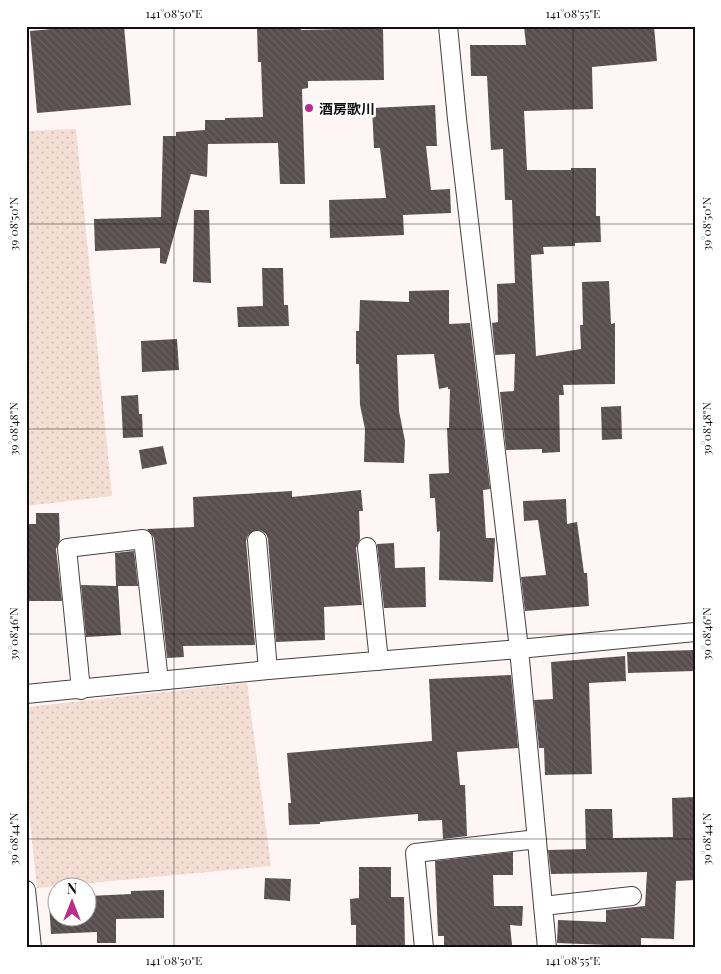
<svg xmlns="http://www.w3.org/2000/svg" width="721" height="974" font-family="'Playfair Display','Noto Sans JP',serif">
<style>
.farmland{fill:url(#farmland-dots)}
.building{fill:url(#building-back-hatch)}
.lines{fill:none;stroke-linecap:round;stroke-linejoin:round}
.street-casing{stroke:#434343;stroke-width:20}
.street{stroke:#fff;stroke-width:18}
.ticks{fill:none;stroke:#101010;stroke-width:1;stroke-opacity:0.45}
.poi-dot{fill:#bb2d8a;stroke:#fff;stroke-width:2}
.labels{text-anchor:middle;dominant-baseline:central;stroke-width:5;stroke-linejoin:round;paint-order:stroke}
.poi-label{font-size:14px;font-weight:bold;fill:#101010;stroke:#fff;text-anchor:start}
.neatline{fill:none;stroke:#101010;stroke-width:2}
.ticks-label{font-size:12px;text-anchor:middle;fill:#101010}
</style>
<defs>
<pattern id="farmland-dots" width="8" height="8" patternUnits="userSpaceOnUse" patternTransform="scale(1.25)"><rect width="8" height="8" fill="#f4ded4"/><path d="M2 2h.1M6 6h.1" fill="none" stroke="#d0bdb5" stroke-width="1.8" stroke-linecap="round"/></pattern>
<pattern id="building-back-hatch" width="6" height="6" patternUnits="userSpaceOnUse" patternTransform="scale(1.25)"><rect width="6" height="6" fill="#584d4f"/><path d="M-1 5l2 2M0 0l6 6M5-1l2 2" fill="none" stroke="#6b6264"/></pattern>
</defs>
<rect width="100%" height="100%" fill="#fef6f4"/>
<path class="farmland" d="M76,129l36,367 -86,10v-375z
M247,683l24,183 -234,22 -11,-104v-77z"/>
<path class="building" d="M85,26h39l7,79 -94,8 -7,-82z
M257,26h44v4l82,-2 1,52 -76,1v7l-6,1 3,95h-25l-2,-41 -70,1 -1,33 -16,-3 -25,90 -6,-1v-15l-65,3 -1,-32 67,-2 2,-81h13v-4l29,-2v-10h20v-2l38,-1 -2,-55h-3z
M524,26h130l3,35 -65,6 1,42 -69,2 3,59h44v-2h25v48h4l1,26 -26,1v3l-32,1 1,7 -13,1 5,101 45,-7 -1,-24h3l-1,-43 27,-1 2,43 4,-1v61l-52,1 1,10h-5l1,57 -18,1v-4l-36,1 -6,-58 14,-1 1,-37 -20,1 -3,-32 6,-1 -1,-38 18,-1 -3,-83h-7l-2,-51 -12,1 -4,-74h-16l-1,-31h56z
M435,105l2,41h-11l5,44 19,-1 1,24 -48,2 1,20 -74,3 -1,-38 57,-2 -6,-50h-6l-2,-40z
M194,210h15l2,73 -18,-1z
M262,268h21l1,37h4l1,21 -51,1 -1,-20 26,-1z
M449,290v34l21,-1 20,166 -7,1 3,48h9l-2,44 -54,-2 1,-49 -3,1 -2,-34h-5l-1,-24 20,-1 -2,-45h2l1,-39h-2v-2l-9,2 -5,-35 -37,1 2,56 6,30 -1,22 -40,-1 1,-33 -5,-24 -1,-41h-3v-33h3l1,-31 49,2v-11z
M177,339l2,31 -37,2 -1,-31z
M138,395l1,19h3l1,23 -20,1 -2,-42z
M621,406l1,33 -20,1 -1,-33z
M163,446l4,18 -25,5 -3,-19z
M361,490l2,21h-4l1,28 -4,9 6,57 -38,2 1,33 -49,2 -8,-103 -2,-5 -4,-3 -6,-1 -8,5 -2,6 9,104 -72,1 1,11 -17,1 -13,-120 -7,-9 47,-2 -1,-30 99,-6v6z
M566,499l1,25 10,-2 7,51h3l2,33 -64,5 -4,-34 25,-2 -8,-55 -14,1 -1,-20z
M36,513h23l1,27 -4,9 6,52h-36v-77h10z
M394,543l1,25 30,-1 1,40 -42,1 -7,-64z
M134,551l4,35h-20l3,49 -35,2 -5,-52 35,1 -1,-33z
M695,650v21l-67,2 -1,-21z
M625,656l1,25 -37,2 3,91 -47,1 -1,-27h-5l-5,-48 19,-1 -2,-37z
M511,675l7,73 -61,4 3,33h5l2,51 -24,3 -1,-19 -24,1v-7l-98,8v2l-31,1 -1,-22h3l-4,-50 145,-12 -3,-62z
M695,797v83l-19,1 -2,58 -33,-1v8l-34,1v-2l-50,-2 1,-23 48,2v-12l39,-4 2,-34 -96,2 -3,-24 38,-1 -1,-40h27l1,29 60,-1 -1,-39z
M513,852v23h-20l1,31h29l-1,20 -12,-1 2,20 -27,3h-41v-12h-6l-3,-75z
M359,867h32v30h13l1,51h-49v-23h-5l-1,-26 9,-1z
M265,878l26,1 -1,22 -26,-2z
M164,890v28l-48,1v24h-19v-11l-46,2 -2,-32 9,-1v15h30v-16h2l-1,-4 42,-2v-3z"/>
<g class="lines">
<defs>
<path id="street" d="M448,26l9,93 62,530 28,299
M257,540l11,130
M367,547l12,114
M81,690l-14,-142 76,-9 16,142
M26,694l242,-24 251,-21 176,-17
M26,890l6,58
M543,906l89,-10
M424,948l-9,-95 122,-14"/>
</defs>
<use href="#street" class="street-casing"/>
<use href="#street" class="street"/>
</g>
<path class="ticks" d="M174,26v922M573,26v922M26,224h669M26,429h669M26,634h669M26,839h669"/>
<circle class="poi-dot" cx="309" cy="108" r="5"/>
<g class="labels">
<g class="poi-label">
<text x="319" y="108">酒房歌川</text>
</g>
</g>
<rect width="721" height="974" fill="none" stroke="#ffffff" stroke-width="55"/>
<g transform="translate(72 902)"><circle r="24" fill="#ffffff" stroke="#9f9f9f"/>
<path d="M0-4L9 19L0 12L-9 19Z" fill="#bb2d8a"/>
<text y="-8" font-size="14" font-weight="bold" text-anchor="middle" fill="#101010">N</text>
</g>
<rect x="28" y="28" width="666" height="918" class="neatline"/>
<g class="ticks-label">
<text x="174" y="18">141°08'50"E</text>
<text x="573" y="18">141°08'55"E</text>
<text transform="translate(14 224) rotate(-90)" y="4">39°08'50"N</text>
<text transform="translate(707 224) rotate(-90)" y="4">39°08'50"N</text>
<text transform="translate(14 429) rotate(-90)" y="4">39°08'48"N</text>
<text transform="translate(707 429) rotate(-90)" y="4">39°08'48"N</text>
<text transform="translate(14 634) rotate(-90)" y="4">39°08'46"N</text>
<text transform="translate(707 634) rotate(-90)" y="4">39°08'46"N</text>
<text transform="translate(14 839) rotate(-90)" y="4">39°08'44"N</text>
<text transform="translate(707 839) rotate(-90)" y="4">39°08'44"N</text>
<text x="174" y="965">141°08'50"E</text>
<text x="573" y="965">141°08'55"E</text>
</g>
</svg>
